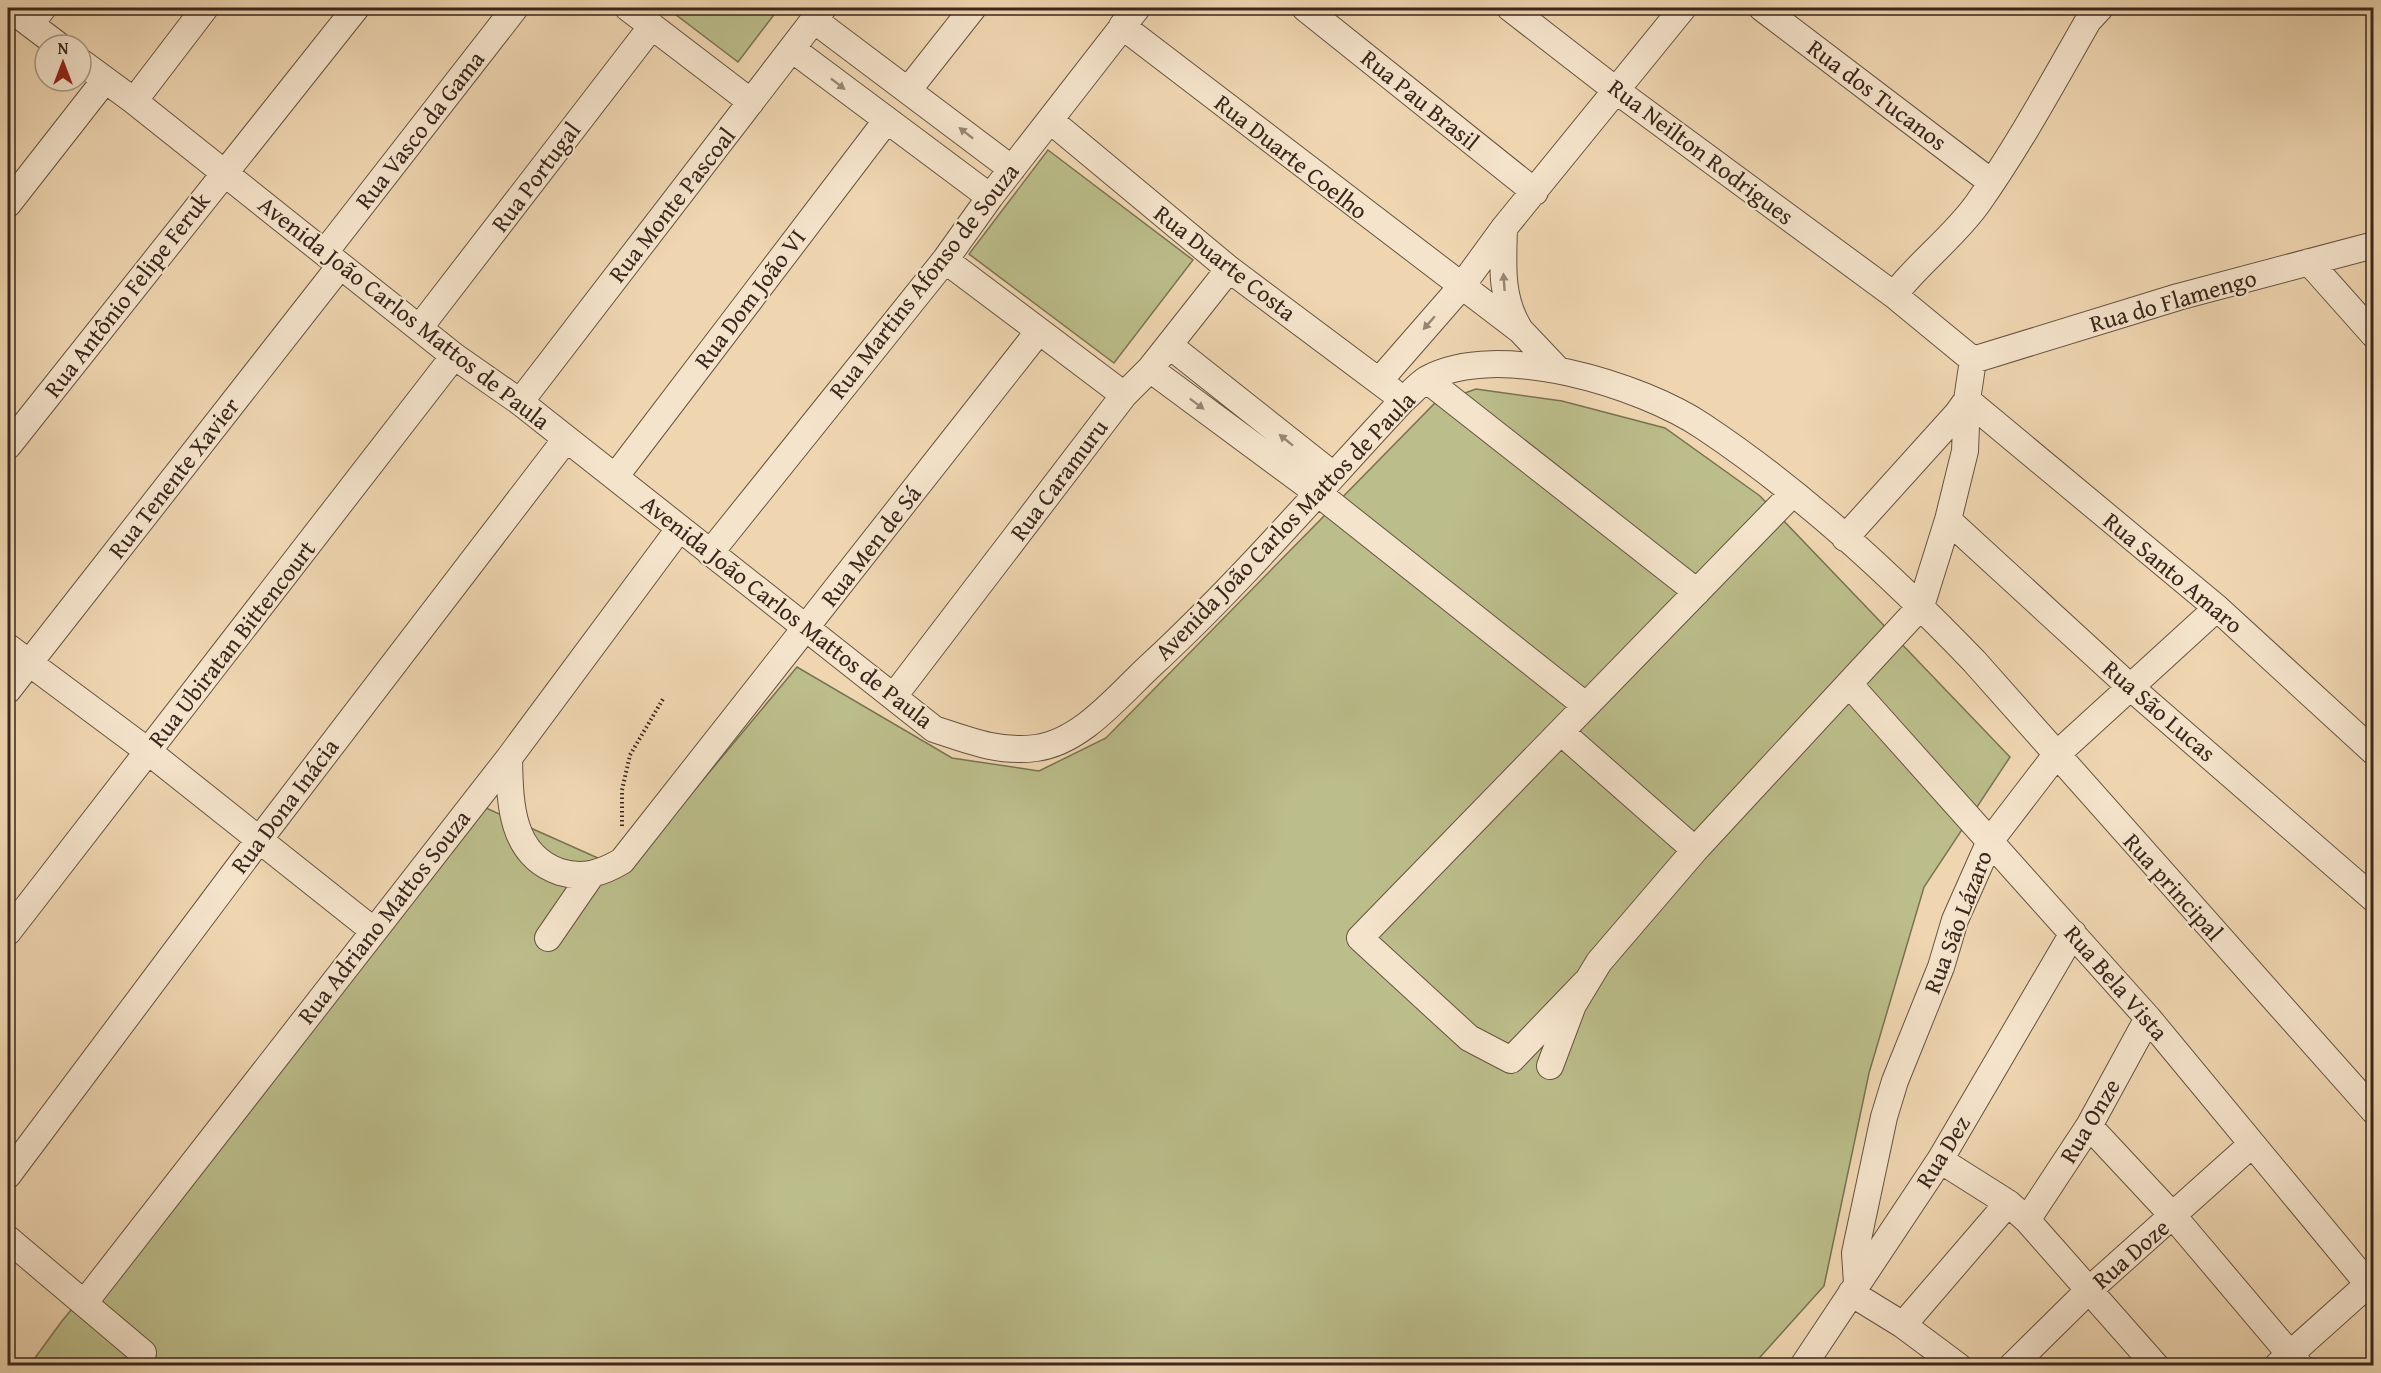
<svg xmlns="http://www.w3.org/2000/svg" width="2381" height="1373" viewBox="0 0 2381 1373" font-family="'Gentium Book Plus',serif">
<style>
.green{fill:#bbbd8a;stroke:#7a7253;stroke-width:1.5}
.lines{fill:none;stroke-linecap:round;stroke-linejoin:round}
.minor-casing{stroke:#675341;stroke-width:28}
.path{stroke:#3a271c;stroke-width:4;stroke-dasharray:1.5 3;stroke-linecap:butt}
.minor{stroke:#f5e4cc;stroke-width:26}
.oneway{fill:#988674}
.labels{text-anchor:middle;stroke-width:4.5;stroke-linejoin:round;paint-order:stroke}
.street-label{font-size:24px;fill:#3a271c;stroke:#f5e4cc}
</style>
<rect width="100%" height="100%" fill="#efd6b1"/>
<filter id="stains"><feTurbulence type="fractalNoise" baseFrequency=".00333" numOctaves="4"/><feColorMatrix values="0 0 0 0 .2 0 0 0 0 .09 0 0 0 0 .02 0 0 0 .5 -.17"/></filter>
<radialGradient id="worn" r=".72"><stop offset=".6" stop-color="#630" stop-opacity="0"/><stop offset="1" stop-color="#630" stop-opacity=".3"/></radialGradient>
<path class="green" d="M667,8H779L738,62Z
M1048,150L1193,260L1114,363L969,254Z
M1476,389L1562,401L1665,428L1760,496L2010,757L1924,887L1869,1073L1824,1286L1753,1365L29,1366L62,1321L486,808L627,871L797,667L952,758L1039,771L1106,738L1434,404Z"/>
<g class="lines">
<g class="minor-casing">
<path id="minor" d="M9,8L58,45
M628,8L751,102
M1305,8L1535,192
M1510,8L1617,91L1894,295
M1762,8L1991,182
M814,20L1012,169
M30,24L43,8
M1122,26L1521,331L1557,369
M792,49L990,197
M81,62L134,101L454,356L520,402L934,729C967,740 999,753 1036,748C1081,742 1117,697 1149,667C1240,583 1319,490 1403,400C1411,393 1419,384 1427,379C1497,340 1642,385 1704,427C1803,493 1892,576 1974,661L2374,1111
M909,89L973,8
M134,101L205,8
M1051,121L1229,269L1392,391
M8,204L105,80
M1504,228C1503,264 1500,297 1519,328
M325,252L515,8
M945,260L1124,395
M2309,262L2374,335
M420,327L652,26
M1169,345L1333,475
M1973,360L2178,297L2374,245
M1150,369L1319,494L1585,705
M1427,380L1697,592
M1379,381L1461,287L1504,228L1683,8
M1967,400L2217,608L2374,752
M520,402L823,8
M8,446L356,8
M615,477L886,121
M1948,520L2129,686L2374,899
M1845,538L1957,414L1967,400L1973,360L1894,295C1919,262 1954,237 1978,203C2019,145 2053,82 2088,21L2100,8
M710,553L945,260L990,197L1137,8
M8,647L149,752L374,931
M1849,684L2148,1018L2374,1291
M8,690L340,266
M894,696L1124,395L1150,369L1229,269
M1561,732L1695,850
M509,758C510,802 510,855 560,872C583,879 602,873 622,861L1039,331
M8,932L454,356
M548,938L592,874
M1585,983L1511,1060L1469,1038L1360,938L1793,493
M1550,1066L1573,1005L1599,962L1695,850L1921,606L1948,520L1965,451L1967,400
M2089,1126L2174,1217L2300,1366
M1940,1160L2008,1203L2027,1220L2156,1366
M8,1175L259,840L566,439
M2027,1220L2089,1126L2148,1018
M8,1239L143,1353
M1857,1283L1855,1253L1884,1117L1895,1081L1941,967L1955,920L1990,841L2056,755L2217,608
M1851,1293L1903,1325L1958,1366
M85,1302L509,758L679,529
M1903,1325L2008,1203
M2278,1365L2374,1279
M1803,1366L1940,1160L2073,933
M2012,1366L2088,1291L2251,1145"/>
</g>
<path class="path" d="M622,826V790L630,755L663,699"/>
<use href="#minor" class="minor"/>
</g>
<defs><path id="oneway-solid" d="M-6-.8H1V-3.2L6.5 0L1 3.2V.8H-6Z" transform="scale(1.5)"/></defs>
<g class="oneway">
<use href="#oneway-solid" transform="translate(838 84) rotate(38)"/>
<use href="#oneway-solid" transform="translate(966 133) rotate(-142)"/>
<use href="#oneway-solid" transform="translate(1504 282) rotate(-94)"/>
<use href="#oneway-solid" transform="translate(1429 323) rotate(131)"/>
<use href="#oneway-solid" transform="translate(1197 404) rotate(37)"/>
<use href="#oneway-solid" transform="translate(1286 440) rotate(-141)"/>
</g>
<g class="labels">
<g class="street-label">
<text transform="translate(1877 95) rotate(37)" y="8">Rua dos Tucanos</text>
<text transform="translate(1420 100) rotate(39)" y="8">Rua Pau Brasil</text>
<text transform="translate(420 130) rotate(-52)" y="8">Rua Vasco da Gama</text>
<text transform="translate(1701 152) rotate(37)" y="8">Rua Neilton Rodrigues</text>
<text transform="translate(1291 157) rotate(38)" y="8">Rua Duarte Coelho</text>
<text transform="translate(536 177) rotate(-53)" y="8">Rua Portugal</text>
<text transform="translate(672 205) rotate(-52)" y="8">Rua Monte Pascoal</text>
<text transform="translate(1225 263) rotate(38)" y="8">Rua Duarte Costa</text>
<text transform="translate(924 281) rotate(-52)" y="8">Rua Martins Afonso de Souza</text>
<text transform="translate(127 295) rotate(-52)" y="8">Rua Antônio Felipe Feruk</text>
<text transform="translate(750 299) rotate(-53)" y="8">Rua Dom João VI</text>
<text transform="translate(2173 301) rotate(-16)" y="8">Rua do Flamengo</text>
<text transform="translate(404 313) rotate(38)" y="8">Avenida João Carlos Mattos de Paula</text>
<text transform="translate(174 478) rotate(-52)" y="8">Rua Tenente Xavier</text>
<text transform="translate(1059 480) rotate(-53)" y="8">Rua Caramuru</text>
<text transform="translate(1285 526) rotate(-46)" y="8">Avenida João Carlos Mattos de Paula</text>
<text transform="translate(871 546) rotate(-52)" y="8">Rua Men de Sá</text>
<text transform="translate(2173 573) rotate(40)" y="8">Rua Santo Amaro</text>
<text transform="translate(787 612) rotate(38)" y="8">Avenida João Carlos Mattos de Paula</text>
<text transform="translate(232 644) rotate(-52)" y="8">Rua Ubiratan Bittencourt</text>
<text transform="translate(2159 711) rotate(41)" y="8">Rua São Lucas</text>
<text transform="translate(285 806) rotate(-53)" y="8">Rua Dona Inácia</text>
<text transform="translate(2173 887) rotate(48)" y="8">Rua principal</text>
<text transform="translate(384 917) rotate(-52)" y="8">Rua Adriano Mattos Souza</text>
<text transform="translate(1958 922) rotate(-69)" y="8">Rua São Lázaro</text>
<text transform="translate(2116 983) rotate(49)" y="8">Rua Bela Vista</text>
<text transform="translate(2090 1121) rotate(-59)" y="8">Rua Onze</text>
<text transform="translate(1943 1152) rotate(-58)" y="8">Rua Dez</text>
<text transform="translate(2131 1254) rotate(-41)" y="8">Rua Doze</text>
</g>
</g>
<rect width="2381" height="1373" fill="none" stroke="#efd6b1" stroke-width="30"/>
<rect x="9" y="9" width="2363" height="1355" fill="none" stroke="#3a271c" stroke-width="3"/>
<rect x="15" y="15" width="2351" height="1343" fill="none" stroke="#3a271c" stroke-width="1.5"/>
<g transform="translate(63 63)"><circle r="28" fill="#f5e4cc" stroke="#aa9886" stroke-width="1.5"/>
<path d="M0-4.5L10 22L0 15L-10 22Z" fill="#8f2418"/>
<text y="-9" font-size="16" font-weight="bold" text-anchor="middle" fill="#3a271c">N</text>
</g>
<rect width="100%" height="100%" filter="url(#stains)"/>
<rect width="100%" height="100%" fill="url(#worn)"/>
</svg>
